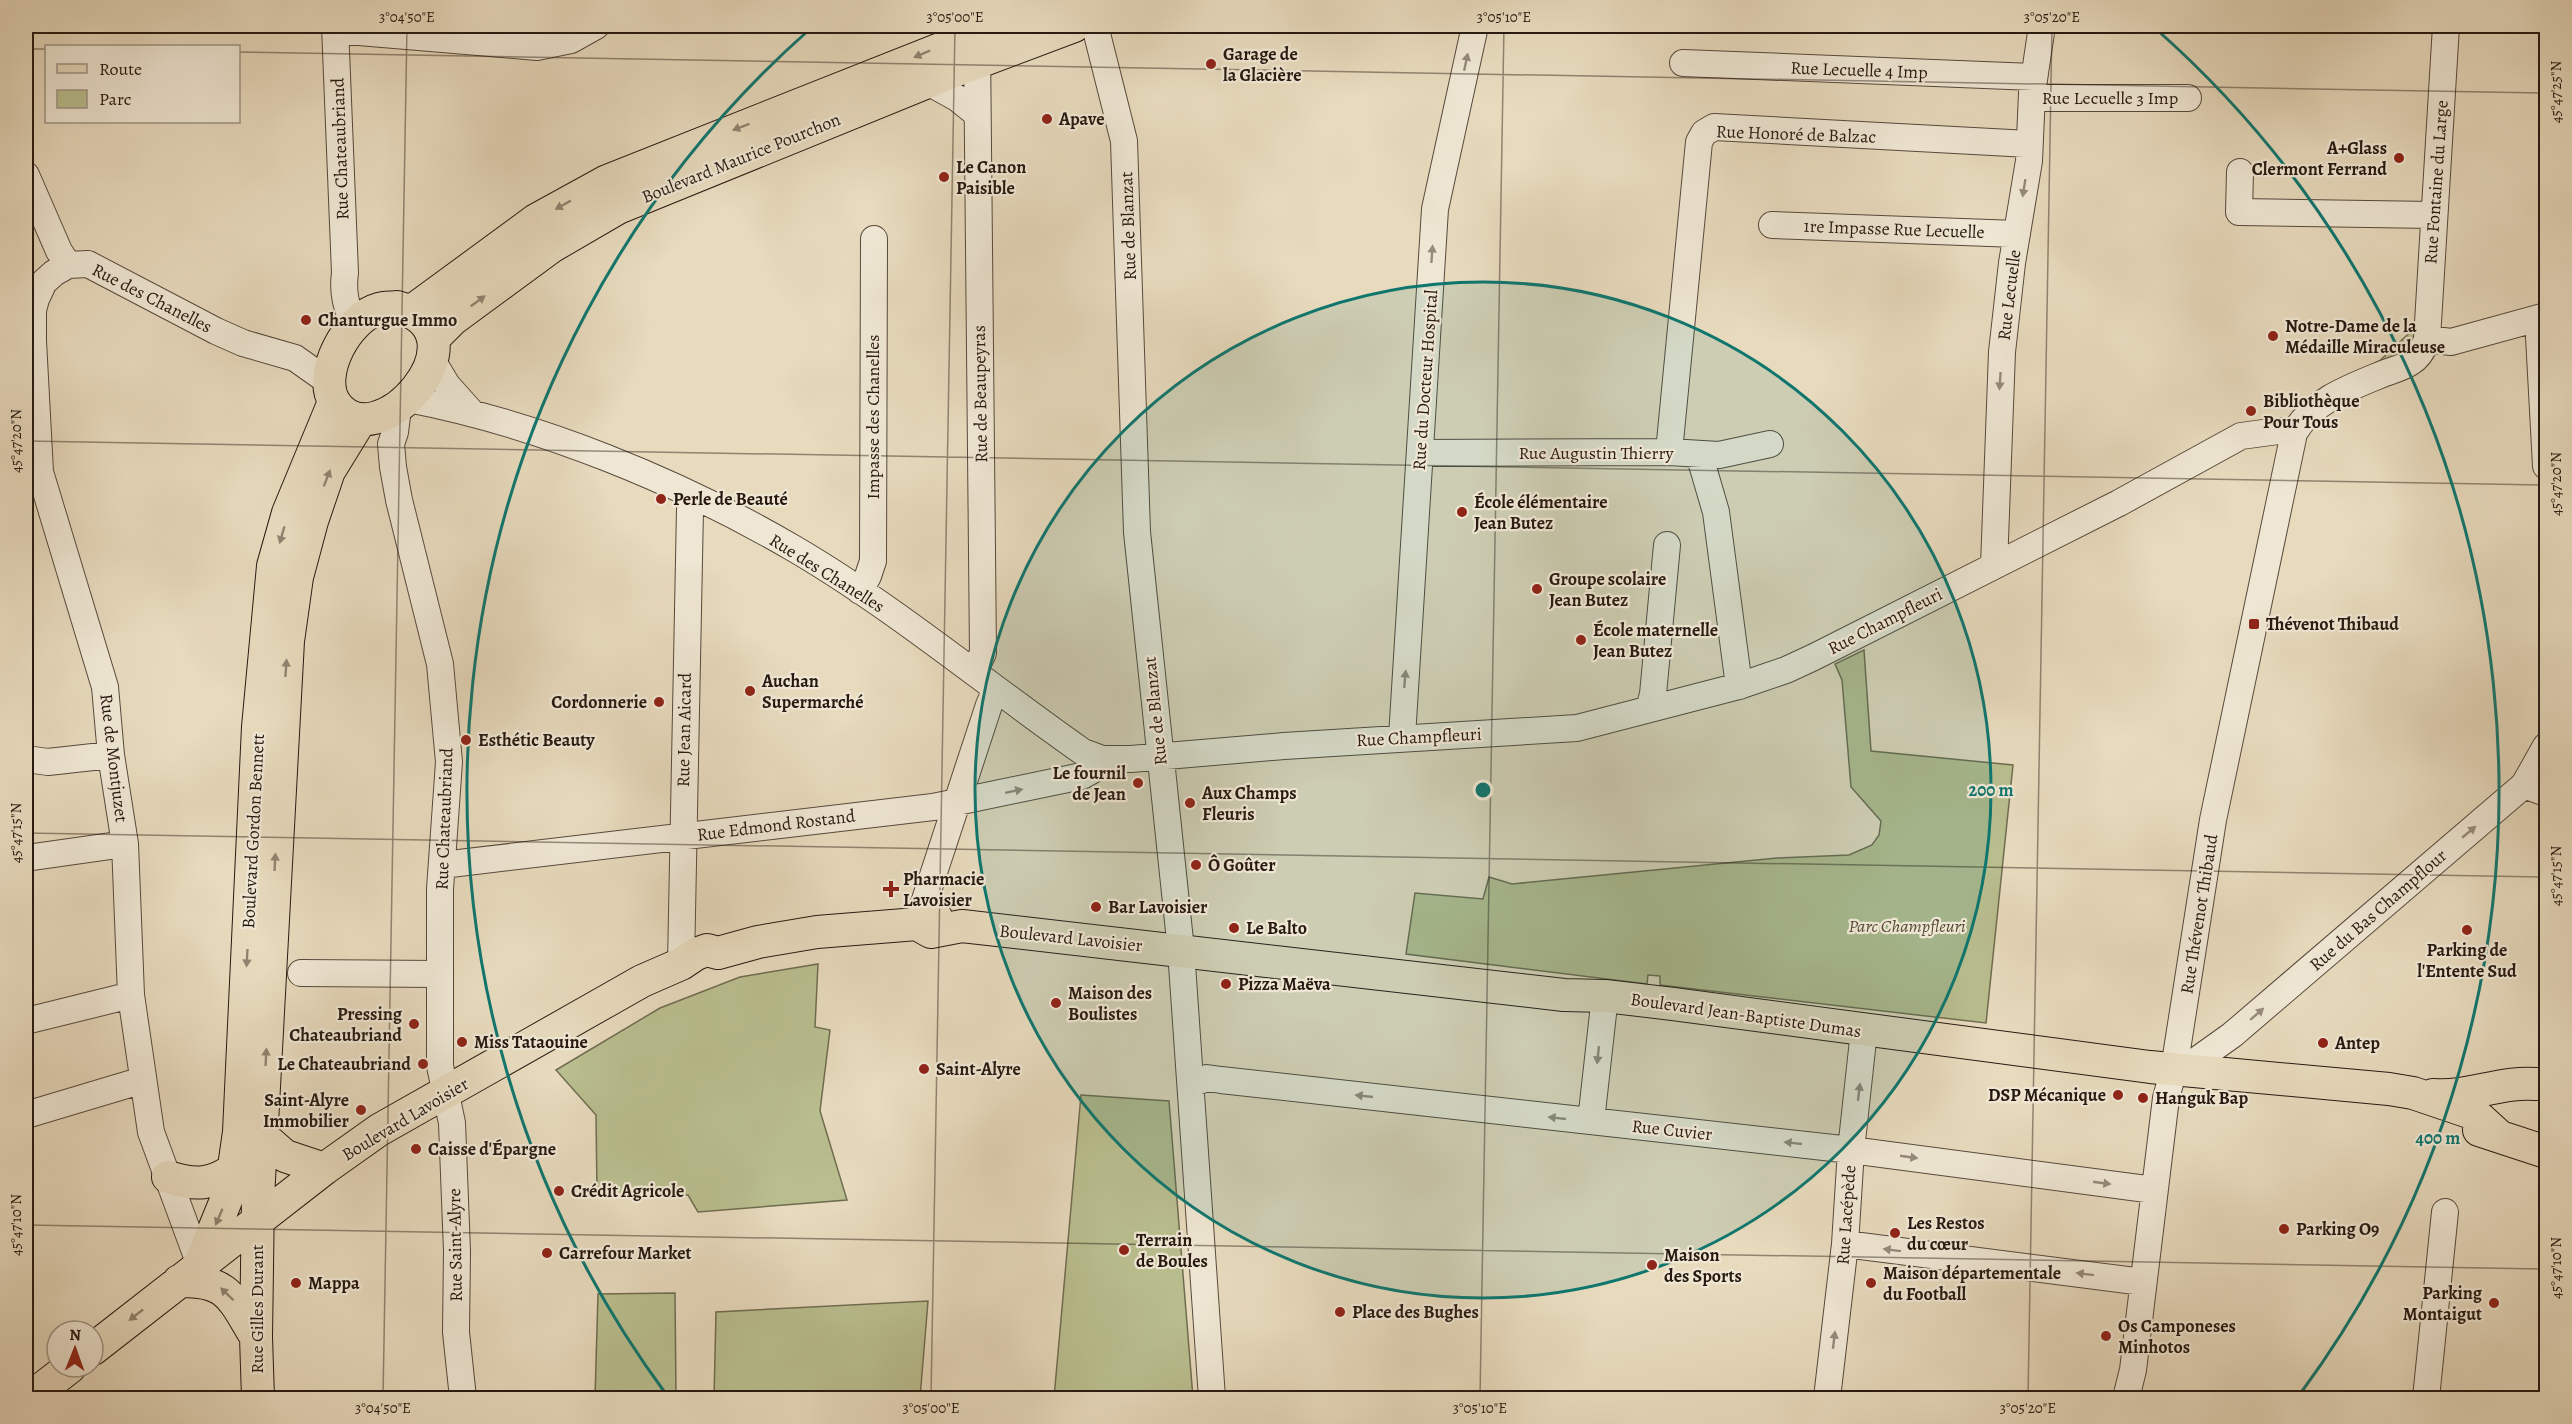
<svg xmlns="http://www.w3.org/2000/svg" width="2572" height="1424" viewBox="0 0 2572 1424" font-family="Alegreya,serif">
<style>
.green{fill:#b9be8f;stroke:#706c50;stroke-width:1.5}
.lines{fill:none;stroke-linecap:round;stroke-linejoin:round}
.minor-casing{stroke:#57493c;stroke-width:28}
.major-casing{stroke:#271911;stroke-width:34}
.minor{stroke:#efe7d4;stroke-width:26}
.major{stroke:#e7dabd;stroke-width:32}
.oneway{fill:#918370}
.oneway2{fill:#958a7c}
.ticks{fill:none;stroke:#271911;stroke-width:1.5;stroke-opacity:0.45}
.ring{fill:none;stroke:#0f766e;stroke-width:3}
.poi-dot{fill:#8f2418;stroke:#efe7d4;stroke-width:2}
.labels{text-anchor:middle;stroke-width:4.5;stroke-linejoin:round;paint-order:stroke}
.poi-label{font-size:18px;font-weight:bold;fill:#271911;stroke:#efe7d4;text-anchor:start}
.street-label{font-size:18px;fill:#271911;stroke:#efe7d4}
.park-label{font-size:18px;font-style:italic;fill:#534b37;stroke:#efe7d4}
.centre{fill:#0f766e;stroke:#efe7d4;stroke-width:3}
.ring-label{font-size:18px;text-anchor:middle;font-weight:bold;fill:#0f766e;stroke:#efe7d4;stroke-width:4.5;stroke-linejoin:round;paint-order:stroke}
.neatline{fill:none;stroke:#271911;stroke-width:2}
.ticks-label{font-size:15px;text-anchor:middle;fill:#271911}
</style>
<rect width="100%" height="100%" fill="#e7dabd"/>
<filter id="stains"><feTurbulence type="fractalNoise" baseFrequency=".00333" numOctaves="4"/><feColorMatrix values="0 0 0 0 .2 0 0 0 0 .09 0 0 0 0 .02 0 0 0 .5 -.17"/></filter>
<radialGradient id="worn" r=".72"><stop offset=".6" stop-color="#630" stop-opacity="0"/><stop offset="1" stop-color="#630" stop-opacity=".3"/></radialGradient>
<path class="green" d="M2421,322L2410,350L2372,368Z
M1864,650L1871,751L2013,765L1986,1023L1660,985V976L1648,975L1647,984L1406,954L1415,893L1483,899L1489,877L1512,884L1777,858L1849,855L1872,845L1879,835L1881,821L1851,787L1842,680L1835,664Z
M818,964L815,1027L830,1030L820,1111L847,1200L698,1212L688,1195H597L596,1115L556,1070L660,1008L740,977Z
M1081,1095L1169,1101L1193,1398H1054Z
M675,1293L676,1398H595L598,1294Z
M928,1301L920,1398H714L716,1312Z"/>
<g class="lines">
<g class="minor-casing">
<path id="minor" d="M335,26L345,273C342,294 347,307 354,327
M1095,26L1124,141L1137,532L1181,950L1212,1398
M335,30L537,47L571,40L596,26
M1683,63L2034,77
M928,82L957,98L977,114
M2032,98H2188
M2240,172L2239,212L2434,215
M26,175L59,251L68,265
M1772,225L2017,234
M2538,318L2546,466
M2427,339L2451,342L2546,316
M432,360L447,385L472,413
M408,399C539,424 678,481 793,548C894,607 987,685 1083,752L1102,759H1131L1284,746L1577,728L1739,686L1786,670L1814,657L2119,503L2241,436L2278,431L2294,433
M398,408L395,432L391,444L393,467L399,500L440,664L449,762L440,889V1066L452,1123L457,1251L456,1332L463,1398
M1669,452L1699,142L1704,133L1714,127L2029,144
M1420,453L1669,452L1719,455L1770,444
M1699,454L1716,512L1739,686
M1994,566L2002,352L2012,263L2029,161L2032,93L2042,26
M860,591L868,576L873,561L874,239
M974,672L983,653L977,45
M1649,709L1653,694L1667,545
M1402,737L1435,209L1475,26
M26,759L48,762L111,755
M2524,785L2546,793
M26,858L125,844
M442,865L933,807L1082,776L1091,771L1102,759
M917,924L989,705L996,689
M681,964L690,509L692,496
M301,973L440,974
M26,1021L131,995
M2174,1069L2197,1060L2232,1035L2524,785L2546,746
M1191,1084L1207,1078L1221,1080L1851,1150L2154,1190
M26,1115L143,1080
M1591,1121L1605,996
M1845,1244L2143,1282
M200,1265L151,1132L131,995L125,844L111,755L105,687L40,472L33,341V310L36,299L44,282L54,273L68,265L88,264L216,331L243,343L295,358L329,382
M1827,1398L1845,1244L1851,1150L1864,1031
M2126,1398L2133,1370L2166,1098L2174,1069L2213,820L2294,433C2313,400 2351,387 2385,373C2394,370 2404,367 2411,362C2419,357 2424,348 2427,339L2446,26
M2426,1398L2445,1212"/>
</g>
<g class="major-casing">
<path id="major" d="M397,307C493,333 375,465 335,403C316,374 348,317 379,309C385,307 392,308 397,307Z
M412,311L536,220L607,181L998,26
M433,339L453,319L551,247L618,208L957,70L1074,26
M917,924L931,932L962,926L1564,995L1605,996L1673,1004L2150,1067L2389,1089L2413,1093L2475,1114L2498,1135
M2433,1095C2468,1098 2501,1081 2536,1084
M2479,1130L2546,1152
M261,1135L285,1156L324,1169
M168,1177C195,1186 213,1185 235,1168
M200,1264L231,1188L239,1132L258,727L273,566L288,513L334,402
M179,1281C229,1280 232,1298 256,1337
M93,1349L324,1169L379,1130L605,1002L642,981L681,964L696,954L707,950L718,953L758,942L817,932L917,924L936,917
M30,1398L70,1367
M258,1398L256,1337L258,1198L288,641L297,577L312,521L329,471L361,419"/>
</g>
<use href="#minor" class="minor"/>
<use href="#major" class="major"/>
</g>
<defs><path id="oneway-solid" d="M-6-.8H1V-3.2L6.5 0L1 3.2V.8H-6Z" transform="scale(1.5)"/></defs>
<g class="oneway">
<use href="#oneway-solid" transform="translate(922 54) rotate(157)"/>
<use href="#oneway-solid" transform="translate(741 127) rotate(159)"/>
<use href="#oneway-solid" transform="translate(563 205) rotate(151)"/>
<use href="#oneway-solid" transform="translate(478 301) rotate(-36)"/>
<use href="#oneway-solid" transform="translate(327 478) rotate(-69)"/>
<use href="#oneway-solid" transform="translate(282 535) rotate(106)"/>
<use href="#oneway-solid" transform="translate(286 668) rotate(-86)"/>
<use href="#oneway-solid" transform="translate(275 862) rotate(-87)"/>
<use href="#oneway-solid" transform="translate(247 958) rotate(93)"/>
<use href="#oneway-solid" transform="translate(266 1057) rotate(-87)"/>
<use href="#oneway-solid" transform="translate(219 1217) rotate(113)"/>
<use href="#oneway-solid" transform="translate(227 1294) rotate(-136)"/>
<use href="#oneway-solid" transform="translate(136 1315) rotate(142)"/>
</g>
<g class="oneway2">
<use href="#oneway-solid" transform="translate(1466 62) rotate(-78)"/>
<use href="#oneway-solid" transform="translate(2024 188) rotate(99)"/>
<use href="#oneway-solid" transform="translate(1432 254) rotate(-86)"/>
<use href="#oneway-solid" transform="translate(2000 381) rotate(94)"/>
<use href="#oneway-solid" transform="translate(1405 679) rotate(-85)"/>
<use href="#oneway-solid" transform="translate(1014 791) rotate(-12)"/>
<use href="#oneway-solid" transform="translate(2469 832) rotate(-40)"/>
<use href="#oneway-solid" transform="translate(2257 1014) rotate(-41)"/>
<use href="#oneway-solid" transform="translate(1598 1055) rotate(96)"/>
<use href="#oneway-solid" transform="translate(1859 1092) rotate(-83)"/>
<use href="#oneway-solid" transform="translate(1364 1096) rotate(-174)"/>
<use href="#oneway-solid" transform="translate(1557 1118) rotate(-174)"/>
<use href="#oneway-solid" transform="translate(1793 1143) rotate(-174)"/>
<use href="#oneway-solid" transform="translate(1909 1157) rotate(8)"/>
<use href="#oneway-solid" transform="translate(2102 1183) rotate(8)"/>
<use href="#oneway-solid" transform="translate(1892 1250) rotate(-173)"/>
<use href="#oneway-solid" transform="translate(2085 1274) rotate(-173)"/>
<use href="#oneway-solid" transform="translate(1834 1340) rotate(-83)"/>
</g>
<path class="ticks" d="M26,49H46M238,52L2546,93M26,441L2546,485M26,833L2546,877M26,1225L2546,1269M383,1398L407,26M931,1398L955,26M1480,1398L1504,26M2028,1398L2052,26"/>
<circle cx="1483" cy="790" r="508" fill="#0f766e" fill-opacity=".12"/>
<g class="ring">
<circle cx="1483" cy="790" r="508"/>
<path d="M666 1394A1016 1016 0 0 1 810 29M2156 29A1016 1016 0 0 1 2300 1394"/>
</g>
<g class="poi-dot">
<circle cx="1211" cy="64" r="6"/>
<circle cx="1047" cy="119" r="6"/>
<circle cx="2399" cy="158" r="6"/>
<circle cx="944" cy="177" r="6"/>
<circle cx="306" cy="320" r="6"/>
<circle cx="2273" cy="336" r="6"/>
<circle cx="2251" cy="411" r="6"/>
<circle cx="661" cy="499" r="6"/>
<circle cx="1462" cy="512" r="6"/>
<circle cx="1537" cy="589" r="6"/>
<rect x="2248" y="618" width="12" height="12" rx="3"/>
<circle cx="1581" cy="640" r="6"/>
<circle cx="750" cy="691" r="6"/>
<circle cx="659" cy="702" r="6"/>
<circle cx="466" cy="740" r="6"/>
<circle cx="1138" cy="783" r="6"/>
<circle cx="1190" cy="803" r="6"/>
<circle cx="1196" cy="865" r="6"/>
<path d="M888 880h6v6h6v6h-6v6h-6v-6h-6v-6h6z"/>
<circle cx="1096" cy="907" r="6"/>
<circle cx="1234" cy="928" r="6"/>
<circle cx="2467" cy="930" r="6"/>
<circle cx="1226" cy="984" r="6"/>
<circle cx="1056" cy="1003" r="6"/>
<circle cx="414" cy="1024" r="6"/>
<circle cx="462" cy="1042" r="6"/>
<circle cx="2323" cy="1043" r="6"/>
<circle cx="423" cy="1064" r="6"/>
<circle cx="924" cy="1069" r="6"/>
<circle cx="2118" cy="1095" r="6"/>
<circle cx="2143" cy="1098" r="6"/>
<circle cx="361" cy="1110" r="6"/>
<circle cx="416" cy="1149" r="6"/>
<circle cx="559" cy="1191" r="6"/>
<circle cx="2284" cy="1229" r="6"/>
<circle cx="1895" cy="1233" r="6"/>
<circle cx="1124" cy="1250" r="6"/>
<circle cx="547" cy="1253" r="6"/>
<circle cx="1652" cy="1265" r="6"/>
<circle cx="296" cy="1283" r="6"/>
<circle cx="1871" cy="1283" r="6"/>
<circle cx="2494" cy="1303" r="6"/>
<circle cx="1340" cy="1312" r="6"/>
<circle cx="2106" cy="1336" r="6"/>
</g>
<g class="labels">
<g class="poi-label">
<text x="1223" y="60">Garage de<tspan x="1223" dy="21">la Glacière</tspan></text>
<text x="1059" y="125">Apave</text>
<text x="2387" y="154" text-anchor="end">A+Glass<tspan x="2387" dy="21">Clermont Ferrand</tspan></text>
<text x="956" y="173">Le Canon<tspan x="956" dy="21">Paisible</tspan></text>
<text x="318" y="326">Chanturgue Immo</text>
<text x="2285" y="332">Notre-Dame de la<tspan x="2285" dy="21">Médaille Miraculeuse</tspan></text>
<text x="2263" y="407">Bibliothèque<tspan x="2263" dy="21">Pour Tous</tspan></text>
<text x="673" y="505">Perle de Beauté</text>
<text x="1474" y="508">École élémentaire<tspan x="1474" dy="21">Jean Butez</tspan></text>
<text x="1549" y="585">Groupe scolaire<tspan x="1549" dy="21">Jean Butez</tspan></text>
<text x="2266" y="630">Thévenot Thibaud</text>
<text x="1593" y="636">École maternelle<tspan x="1593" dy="21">Jean Butez</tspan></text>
<text x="762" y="687">Auchan<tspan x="762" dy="21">Supermarché</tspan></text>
<text x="647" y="708" text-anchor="end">Cordonnerie</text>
<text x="478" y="746">Esthétic Beauty</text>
<text x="1126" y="779" text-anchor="end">Le fournil<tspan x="1126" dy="21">de Jean</tspan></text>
<text x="1202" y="799">Aux Champs<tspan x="1202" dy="21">Fleuris</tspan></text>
<text x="1208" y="871">Ô Goûter</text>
<text x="903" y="885">Pharmacie<tspan x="903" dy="21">Lavoisier</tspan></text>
<text x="1108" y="913">Bar Lavoisier</text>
<text x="1246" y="934">Le Balto</text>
<text x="2467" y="956" text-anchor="middle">Parking de<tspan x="2467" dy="21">l'Entente Sud</tspan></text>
<text x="1238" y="990">Pizza Maëva</text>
<text x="1068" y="999">Maison des<tspan x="1068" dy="21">Boulistes</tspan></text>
<text x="402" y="1020" text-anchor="end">Pressing<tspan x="402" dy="21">Chateaubriand</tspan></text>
<text x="474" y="1048">Miss Tataouine</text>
<text x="2335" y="1049">Antep</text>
<text x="411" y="1070" text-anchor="end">Le Chateaubriand</text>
<text x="936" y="1075">Saint-Alyre</text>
<text x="2106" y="1101" text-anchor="end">DSP Mécanique</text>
<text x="2155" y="1104">Hanguk Bap</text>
<text x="349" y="1106" text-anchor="end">Saint-Alyre<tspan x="349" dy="21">Immobilier</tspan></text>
<text x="428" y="1155">Caisse d'Épargne</text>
<text x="571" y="1197">Crédit Agricole</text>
<text x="1907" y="1229">Les Restos<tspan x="1907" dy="21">du cœur</tspan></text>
<text x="2296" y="1235">Parking O9</text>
<text x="1136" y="1246">Terrain<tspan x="1136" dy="21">de Boules</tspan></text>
<text x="559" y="1259">Carrefour Market</text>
<text x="1664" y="1261">Maison<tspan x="1664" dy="21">des Sports</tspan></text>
<text x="1883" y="1279">Maison départementale<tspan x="1883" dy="21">du Football</tspan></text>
<text x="308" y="1289">Mappa</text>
<text x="2482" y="1299" text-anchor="end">Parking<tspan x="2482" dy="21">Montaigut</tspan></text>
<text x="1352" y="1318">Place des Bughes</text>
<text x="2118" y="1332">Os Camponeses<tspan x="2118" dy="21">Minhotos</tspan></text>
</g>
<g class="street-label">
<text transform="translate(1859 70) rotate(2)" y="6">Rue Lecuelle 4 Imp</text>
<text x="2110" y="104">Rue Lecuelle 3 Imp</text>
<text transform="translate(1796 134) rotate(2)" y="6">Rue Honoré de Balzac</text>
<text transform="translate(340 149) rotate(-92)" y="6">Rue Chateaubriand</text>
<text transform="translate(741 158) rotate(-22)" y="6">Boulevard Maurice Pourchon</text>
<text transform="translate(2436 182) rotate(-86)" y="6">Rue Fontaine du Large</text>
<text transform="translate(1128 226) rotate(-92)" y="6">Rue de Blanzat</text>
<text transform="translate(1894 229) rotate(2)" y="6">1re Impasse Rue Lecuelle</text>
<text transform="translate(2009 295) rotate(-83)" y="6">Rue Lecuelle</text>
<text transform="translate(152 298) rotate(27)" y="6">Rue des Chanelles</text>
<text transform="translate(1425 380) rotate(-86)" y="6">Rue du Docteur Hospital</text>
<text transform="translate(980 394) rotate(-91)" y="6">Rue de Beaupeyras</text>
<text transform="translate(873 417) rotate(-90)" y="6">Impasse des Chanelles</text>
<text x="1596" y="459">Rue Augustin Thierry</text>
<text transform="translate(827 573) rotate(32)" y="6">Rue des Chanelles</text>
<text transform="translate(1885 621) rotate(-27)" y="6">Rue Champfleuri</text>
<text transform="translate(1155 711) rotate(-96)" y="6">Rue de Blanzat</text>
<text transform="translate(684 730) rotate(-89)" y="6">Rue Jean Aicard</text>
<text transform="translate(1419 737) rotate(-3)" y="6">Rue Champfleuri</text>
<text transform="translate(114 758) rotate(83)" y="6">Rue de Montjuzet</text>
<text transform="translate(444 819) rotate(-88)" y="6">Rue Chateaubriand</text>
<text transform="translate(776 825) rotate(-7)" y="6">Rue Edmond Rostand</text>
<text transform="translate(253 831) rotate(-87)" y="6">Boulevard Gordon Bennett</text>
<text transform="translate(2378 910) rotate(-41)" y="6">Rue du Bas Champflour</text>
<text transform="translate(2199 914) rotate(-81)" y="6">Rue Thévenot Thibaud</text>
<text transform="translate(1071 938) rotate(6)" y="6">Boulevard Lavoisier</text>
<text transform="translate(1746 1015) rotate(8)" y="6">Boulevard Jean-Baptiste Dumas</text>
<text transform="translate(405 1119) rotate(-31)" y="6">Boulevard Lavoisier</text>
<text transform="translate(1672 1130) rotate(6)" y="6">Rue Cuvier</text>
<text transform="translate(1846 1215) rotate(-86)" y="6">Rue Lacépède</text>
<text transform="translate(455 1245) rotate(-91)" y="6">Rue Saint-Alyre</text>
<text transform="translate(257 1309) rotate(-90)" y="6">Rue Gilles Durant</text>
</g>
<g class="park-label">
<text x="1907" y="932">Parc Champfleuri</text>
</g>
</g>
<circle cx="1483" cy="790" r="9" class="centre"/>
<g class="ring-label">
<text x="1991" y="796">200 m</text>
<text x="2438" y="1144">400 m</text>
</g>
<rect width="2572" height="1424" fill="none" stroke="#e7dabd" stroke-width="66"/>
<rect x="45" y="45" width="195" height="78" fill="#efe7d4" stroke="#9f9586" stroke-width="1.5"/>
<rect x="57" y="64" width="30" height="9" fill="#e7dabd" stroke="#9f9586" stroke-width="1.5"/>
<text x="99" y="75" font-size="18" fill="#271911">Route</text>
<rect x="57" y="90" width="30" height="18" fill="#b9be8f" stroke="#9f9586" stroke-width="1.5"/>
<text x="99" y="105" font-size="18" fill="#271911">Parc</text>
<g transform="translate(75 1349) rotate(1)"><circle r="28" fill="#efe7d4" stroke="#9f9586" stroke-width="1.5"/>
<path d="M0-4.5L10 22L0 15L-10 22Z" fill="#8f2418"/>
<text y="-9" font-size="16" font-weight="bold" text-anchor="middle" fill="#271911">N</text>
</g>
<rect x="33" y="33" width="2506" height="1358" class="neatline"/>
<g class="ticks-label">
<text x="407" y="22">3°04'50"E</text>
<text x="955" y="22">3°05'00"E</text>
<text x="1504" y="22">3°05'10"E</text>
<text x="2052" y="22">3°05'20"E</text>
<text transform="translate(2556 92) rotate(-90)" y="5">45°47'25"N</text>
<text transform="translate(16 441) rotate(-90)" y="5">45°47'20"N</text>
<text transform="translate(2556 484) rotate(-90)" y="5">45°47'20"N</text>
<text transform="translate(16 833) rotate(-90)" y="5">45°47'15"N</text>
<text transform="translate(2556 876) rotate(-90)" y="5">45°47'15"N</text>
<text transform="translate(16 1225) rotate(-90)" y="5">45°47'10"N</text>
<text transform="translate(2556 1268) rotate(-90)" y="5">45°47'10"N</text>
<text x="383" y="1413">3°04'50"E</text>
<text x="931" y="1413">3°05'00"E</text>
<text x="1480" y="1413">3°05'10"E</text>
<text x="2028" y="1413">3°05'20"E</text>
</g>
<rect width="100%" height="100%" filter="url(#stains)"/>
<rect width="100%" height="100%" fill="url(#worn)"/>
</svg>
